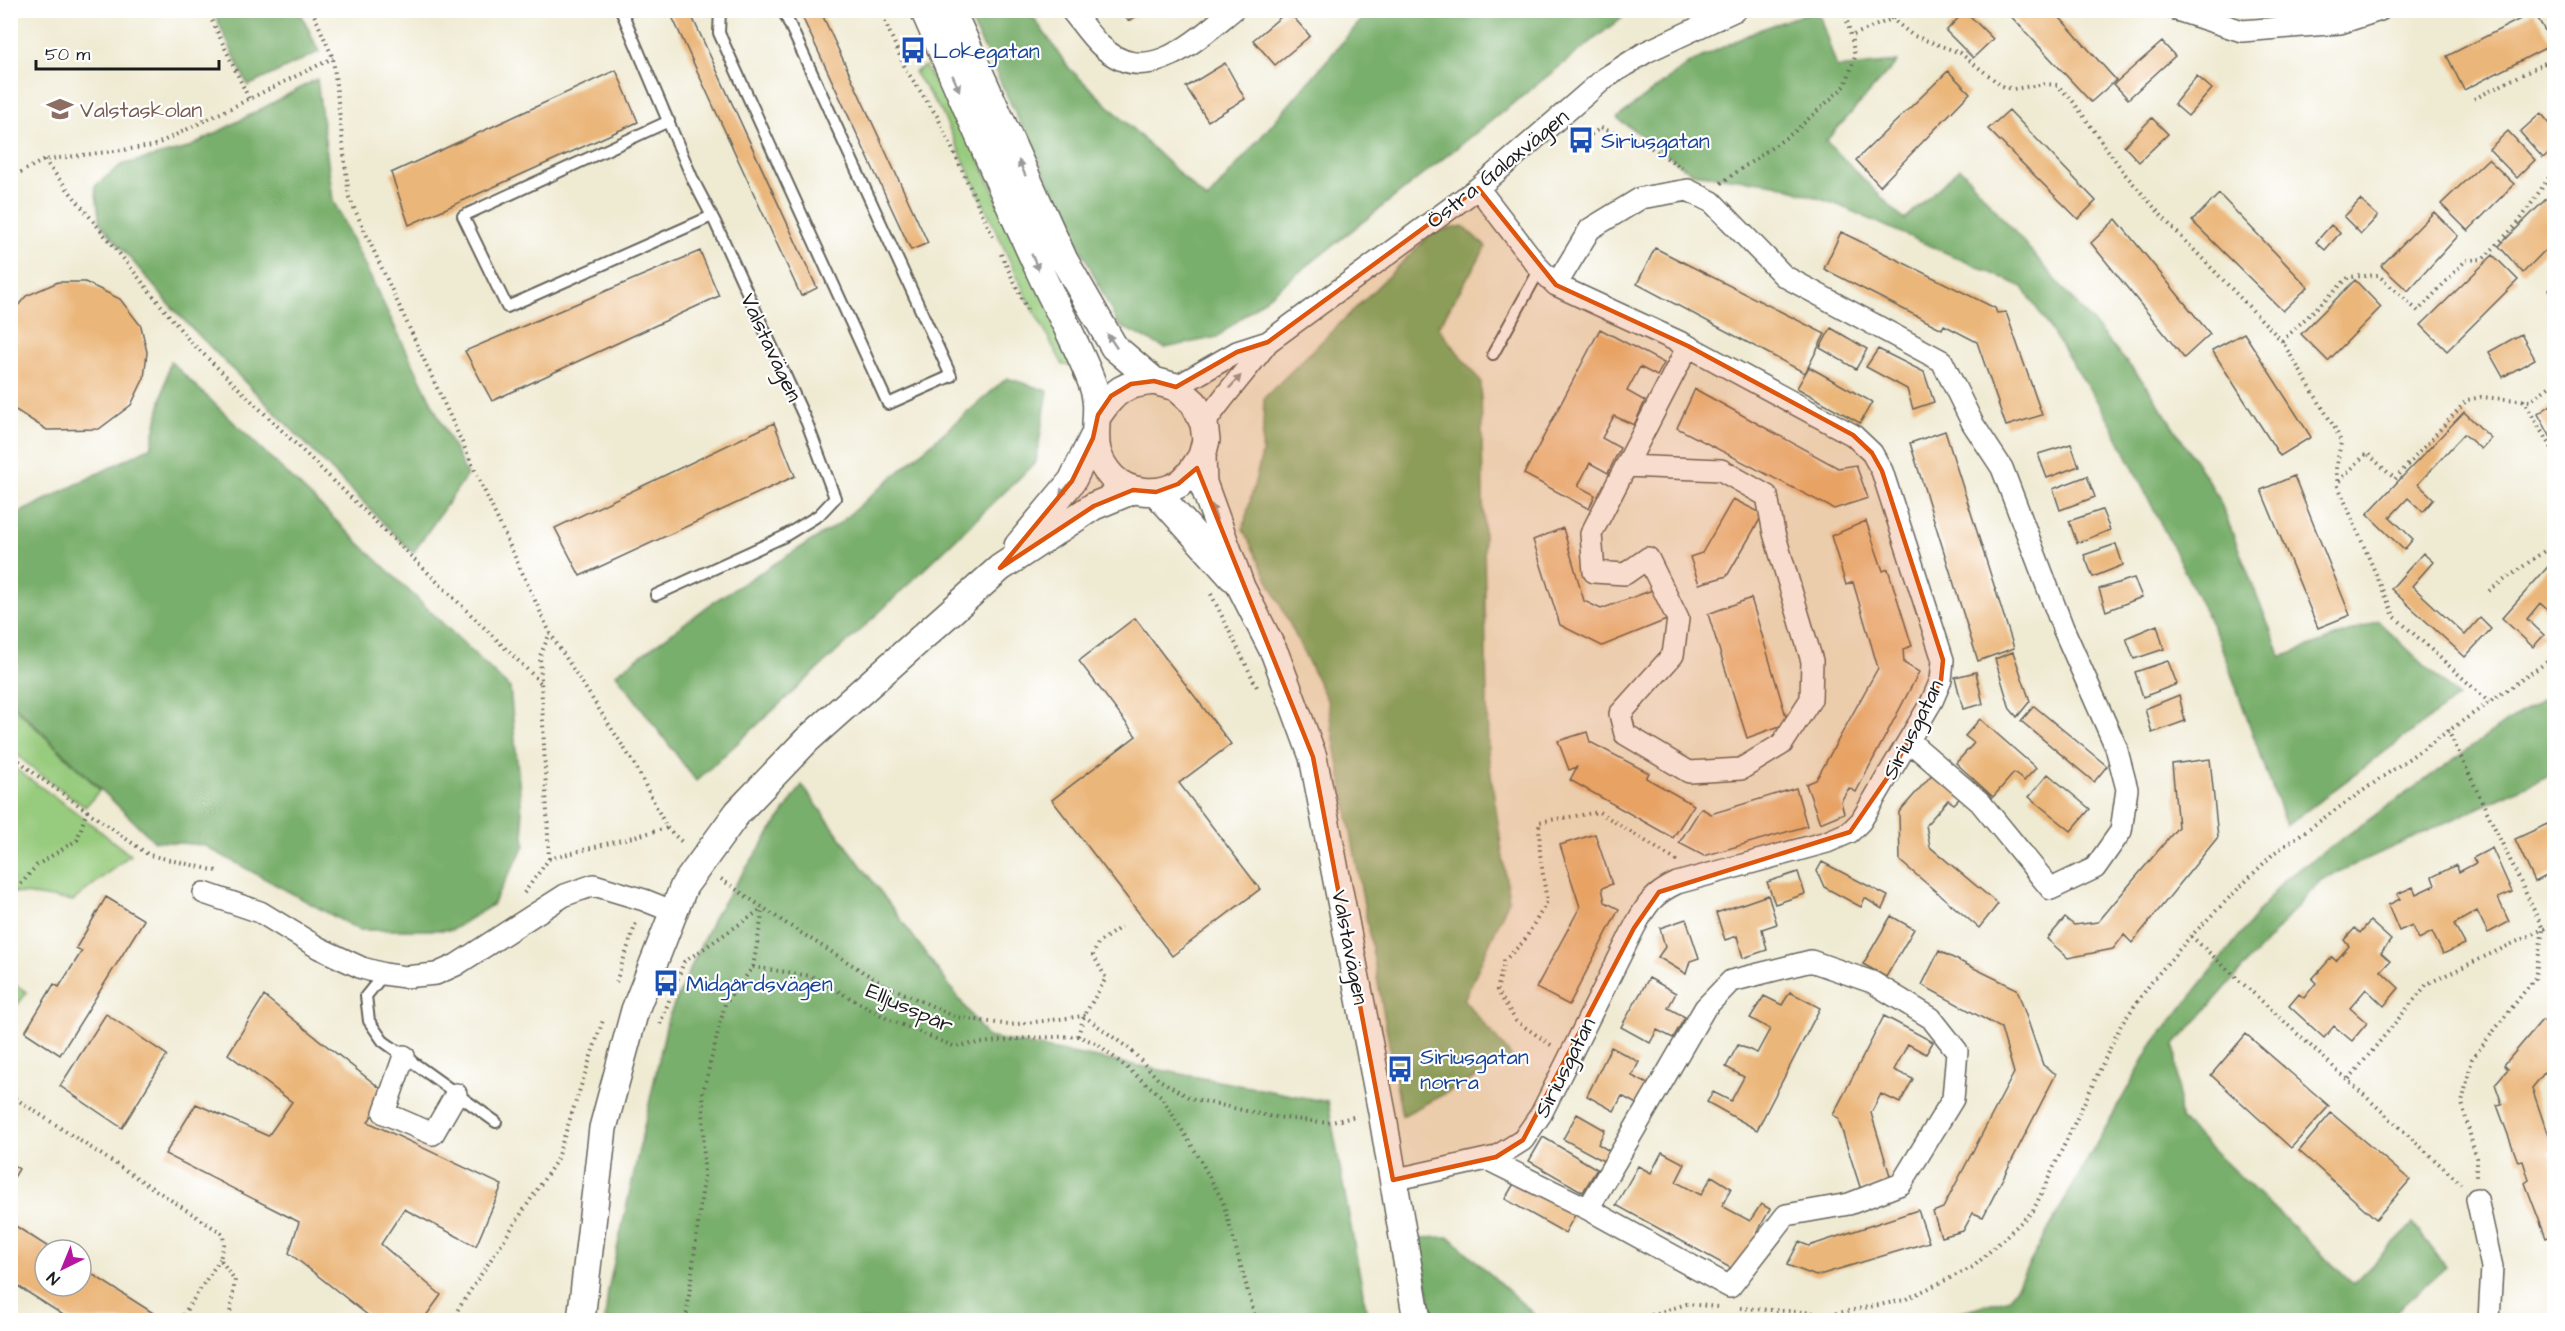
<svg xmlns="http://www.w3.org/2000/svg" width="2565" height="1331" viewBox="0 0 2565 1331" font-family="'Architects Daughter',sans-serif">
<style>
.green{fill:#97cb7d;stroke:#5a744c;stroke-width:1.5}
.forest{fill:#79af6c;stroke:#4a6644;stroke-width:1.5}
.building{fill:#ebb679}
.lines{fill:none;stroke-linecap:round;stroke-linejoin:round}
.service-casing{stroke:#66645c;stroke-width:14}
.minor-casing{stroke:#66645c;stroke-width:24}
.tertiary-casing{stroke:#66645c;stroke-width:30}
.path{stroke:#66645c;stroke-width:4;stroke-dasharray:1.5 4.5;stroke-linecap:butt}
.service{stroke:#fff;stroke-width:10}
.minor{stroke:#fff;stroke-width:21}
.tertiary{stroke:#fff;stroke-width:27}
.oneway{fill:#999}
.marked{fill:#de560d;fill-opacity:0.2;stroke:#de560d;stroke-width:4.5;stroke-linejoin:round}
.labels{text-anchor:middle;stroke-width:4.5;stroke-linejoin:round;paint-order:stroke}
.transit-label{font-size:22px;fill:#164399;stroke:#fff;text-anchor:start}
.education-label{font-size:22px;fill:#785e54;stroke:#fff;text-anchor:start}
.street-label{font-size:22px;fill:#1c1c1c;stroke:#fff}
</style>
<rect width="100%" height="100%" fill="#fff"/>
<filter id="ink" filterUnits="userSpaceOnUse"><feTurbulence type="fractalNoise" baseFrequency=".0167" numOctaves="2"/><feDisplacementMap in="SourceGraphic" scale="12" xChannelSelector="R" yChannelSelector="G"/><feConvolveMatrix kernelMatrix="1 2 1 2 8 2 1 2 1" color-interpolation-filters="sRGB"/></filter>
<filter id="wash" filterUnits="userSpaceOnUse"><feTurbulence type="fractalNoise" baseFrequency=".008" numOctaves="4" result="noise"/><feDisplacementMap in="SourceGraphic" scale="24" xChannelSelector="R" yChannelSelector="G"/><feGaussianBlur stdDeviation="1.35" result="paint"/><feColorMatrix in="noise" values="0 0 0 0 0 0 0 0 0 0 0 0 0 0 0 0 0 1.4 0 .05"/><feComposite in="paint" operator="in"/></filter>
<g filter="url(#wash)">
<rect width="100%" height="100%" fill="#efead2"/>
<path class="green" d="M925,66L930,76L950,97L1076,366L1063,365L1027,298L941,111L914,72Z
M11,704L100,790L85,807L37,772L11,750Z
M10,765L80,815L130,855L73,901L11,892Z
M10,982L27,992L11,1014H10Z"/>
<path class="forest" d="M1816,10L1818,11L1837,68L1897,62L1826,141L1904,220L1960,168L2147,386L2218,496L2281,657L2378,621L2458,697L2286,826L2219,640L2108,418L2023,287L1838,205L1776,184L1692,173L1617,118L1688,64L1756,31Z
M213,11H300L319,52L248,86Z
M966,11H1029L1069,68L1207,200L1369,11H1630L1217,337L1165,348L1118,325Z
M317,79L333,200L467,475L413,553L175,311L100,223L95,186L121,165L188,148Z
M1463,226L1486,247L1438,327L1481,382L1488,753L1509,900L1464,1000L1513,1058L1402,1116L1327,700L1243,529L1262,454L1264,398L1433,232Z
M170,361L510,688L525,845L492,905L452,930H359L203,845L154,841L11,702V517L151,447Z
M1007,378L1048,391L1036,462L866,625L696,781L616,674L716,600L837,525Z
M2554,692V773L2321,880L2175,1045L2180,1119L2353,1284L2413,1224L2446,1267L2394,1313L2392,1320H1930L2010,1298L2152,1045L2284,880L2502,725Z
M802,785L987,1037L1328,1102L1368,1320H605L608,1290L668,1018L714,916Z
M1450,1237L1540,1320H1433L1419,1238Z"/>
<g id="blocks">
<path class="building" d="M669,10H689L817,288L801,296Z
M799,10H820L928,243L911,250Z
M1121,10H1147L1128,21Z
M2005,10H2053L2116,80L2091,102Z
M1288,11L1310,36L1275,65L1253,40Z
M1965,11L1993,39L1973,58L1946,31Z
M2534,12L2553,44L2464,90L2447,56Z
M2162,42L2175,56L2128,99L2114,84Z
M1225,63L1245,99L1208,121L1186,87Z
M616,70L638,122L409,225L391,173Z
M1948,71L1970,93L1880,186L1856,160Z
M2197,76L2212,89L2188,116L2174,104Z
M2009,110L2096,201L2078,219L1988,129Z
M2541,113L2554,129V148L2543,158L2520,132Z
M2152,118L2168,134L2139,162L2124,146Z
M2508,131L2535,160L2517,178L2489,149Z
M2488,159L2514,184L2468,231L2441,204Z
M2554,191V241L2523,273L2499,246Z
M2219,194L2308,287L2283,311L2192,221Z
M2360,200L2378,216L2361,234L2344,217Z
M2434,212L2458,236L2408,291L2381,266Z
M2116,219L2210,334L2184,358L2091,243Z
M2331,225L2340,233L2325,250L2316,242Z
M1841,232L1995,308L1997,313L2006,312L2042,415L2006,426L1977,342L1944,325L1942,329L1824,269Z
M1655,248L1825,334L1805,373L1637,284Z
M700,251L719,296L492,401L465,351Z
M2493,255L2518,280L2447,351L2421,325Z
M2355,280L2381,307L2328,361L2301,334Z
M58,282H85L120,299L141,326L147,352L144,378L131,405L99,429L47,430L14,409L10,401V315L26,296Z
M2554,286V303L2548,290Z
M1831,328L1867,349L1856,369L1820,348Z
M1600,329L1664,363L1657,376L1640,367L1627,391L1645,401L1634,425L1614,416L1602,438L1620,448L1608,473L1590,463L1578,486L1595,495L1589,509L1524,474Z
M2244,333L2311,437L2280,456L2212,350Z
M2521,334L2535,359L2503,377L2489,352Z
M1878,349L1924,372L1934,402L1913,409L1907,389L1866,367Z
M1809,367L1872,402L1860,423L1797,388Z
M1695,389L1838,468L1856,465L1868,498L1834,509L1677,428Z
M2554,403V443L2538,414Z
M2464,412L2491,438L2481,449L2464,434L2418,484L2434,499L2423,512L2408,498L2390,517L2413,539L2404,550L2367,514Z
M774,423L795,476L580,576L555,528Z
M1945,431L2014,648L1978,661L1910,443Z
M2071,444L2079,466L2047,478L2038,454Z
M2087,476L2095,497L2060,510L2053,489Z
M2294,476L2350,615L2318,628L2261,490Z
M1733,499L1763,514L1727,576L1699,584L1690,557L1702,553Z
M2102,510L2110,530L2077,543L2069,521Z
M1866,521L1883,571L1888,569L1912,646L1903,649L1904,663L1919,672L1856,792L1849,788L1841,801L1844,813L1820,823L1806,784L1816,780L1878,668L1853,582L1846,585L1831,536Z
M1563,528L1584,601L1601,609L1658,588L1669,619L1602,646L1560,625L1533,540Z
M2116,544L2123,565L2093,577L2084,555Z
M2423,553L2433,562L2412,586L2465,635L2480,618L2491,629L2465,657L2391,589Z
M2554,560V616L2540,603L2527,619L2544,635L2533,647L2502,618Z
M2134,578L2142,597L2106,611L2099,589Z
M1751,598L1788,723L1747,738L1708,614Z
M1135,618L1231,744L1179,783L1260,889L1172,956L1052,800L1136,736L1079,661Z
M2157,625L2164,649L2134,659L2126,638Z
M2013,652L2030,701L2017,717L2010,709L1995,659Z
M2168,661L2177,684L2143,697L2135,672Z
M1976,672L1983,704L1963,709L1955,677Z
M2179,695L2185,721L2152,733L2145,709Z
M2034,706L2107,766L2094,782L2021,721Z
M1980,719L2036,768L2024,781L2014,773L1993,797L1956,763L1974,743L1965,736Z
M1587,732L1590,742L1649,773L1646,778L1694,805L1673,838L1570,780L1577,767L1569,770L1558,741Z
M2210,759L2218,837L2132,943L2124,935L2113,949L2068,958L2047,939L2065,918L2074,925L2098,922L2178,827L2172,764Z
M1935,771L1963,795L1954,804L1948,800L1926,825L1930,847L1998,904L1979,928L1900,861L1899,812Z
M2048,774L2090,809L2071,831L2029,797Z
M1796,788L1807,826L1704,856L1679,843L1701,808L1711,814Z
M2554,821V872L2535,882L2515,839Z
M1595,834L1612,884L1602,888L1605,902L1619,909L1569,1005L1536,988L1580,907L1560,845Z
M2492,848L2512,892L2498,898L2509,922L2488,933L2477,911L2454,924L2465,944L2443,954L2432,932L2419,939L2412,925L2399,931L2388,905L2400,899L2397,894L2413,887L2416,894L2435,885L2432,877L2456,865L2459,872L2476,863L2473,858Z
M1822,862L1888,896L1882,909L1865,898L1861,907L1824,887L1817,871Z
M1798,872L1805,894L1775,904L1767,882Z
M1768,895L1777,924L1762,929L1767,950L1743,958L1737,936L1725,940L1716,913Z
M106,897L144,920L60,1055L25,1032L54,984L59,987L82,951L76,948Z
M1891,916L1914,929L1886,977L1863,964Z
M1686,919L1699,958L1690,961L1686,974L1658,957L1665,947L1660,928Z
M2370,921L2391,940L2381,953L2390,961L2381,971L2399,988L2384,1006L2366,989L2350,1008L2367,1023L2352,1041L2334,1026L2324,1038L2289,1006L2299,994L2304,998L2316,983L2312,979L2332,957L2336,961L2349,946L2344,940L2355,928L2360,933Z
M1939,951L2017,989L2043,1065L2056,1074L1983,1217L1973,1213L1963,1231L1941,1237L1933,1212L1943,1208L2014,1073L2001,1028L1922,985Z
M1649,978L1676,993L1668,1008L1685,1017L1673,1038L1657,1030L1650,1043L1621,1027Z
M1790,992L1820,1008L1757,1130L1707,1102L1713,1092L1731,1101L1744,1077L1726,1067L1738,1045L1757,1053L1770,1029L1750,1018L1764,996L1782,1005Z
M264,996L386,1093L368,1122L502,1185L476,1246L404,1209L381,1244L441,1295L423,1320H374L289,1253L299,1222L165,1154L196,1104L268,1136L292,1102L228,1054Z
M106,1014L167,1055L122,1128L60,1086Z
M2554,1014V1061L2532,1088L2553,1150L2549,1152L2554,1169V1235L2546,1238L2525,1183L2529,1180L2523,1161L2518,1162L2497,1105L2502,1104L2495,1084L2508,1069L2504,1065L2542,1020L2547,1022Z
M1884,1016L1933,1042L1926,1054L1908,1044L1894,1070L1913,1079L1900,1103L1881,1094L1871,1113L1892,1182L1861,1190L1838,1118L1833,1115Z
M2246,1034L2329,1106L2291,1148L2211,1075Z
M1611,1047L1639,1062L1632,1076L1650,1085L1640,1106L1622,1096L1614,1111L1587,1096Z
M2331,1113L2410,1180L2376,1219L2299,1151Z
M1577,1114L1605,1130L1598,1144L1614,1154L1609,1164L1563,1139Z
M1543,1137L1597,1169L1583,1192L1529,1161Z
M1662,1152L1685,1164L1676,1182L1701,1195L1712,1176L1731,1188L1722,1206L1750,1221L1761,1204L1770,1209L1736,1271L1616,1205L1638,1166L1651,1173Z
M10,1163L19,1169L10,1184Z
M1516,1180L1576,1213L1565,1233L1505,1199Z
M1918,1210L1929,1242L1816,1276L1787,1265L1799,1242L1809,1246Z
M14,1225L53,1250H45V1286H81V1267L161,1318L159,1320H71L10,1281V1231Z"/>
</g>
</g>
<g filter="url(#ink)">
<use href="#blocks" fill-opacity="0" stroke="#66645c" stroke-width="1.5"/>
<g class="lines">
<g class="service-casing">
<path id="service" d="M621,10L693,180L715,222L807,423L835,498L819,515L783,537L656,595
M720,10L719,33L888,404L951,376L783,10
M669,121L463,216L507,307L712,216
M1493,354L1540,269
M384,974L366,996L369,1021L383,1041L496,1122"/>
</g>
<g class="minor-casing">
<path id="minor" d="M1071,10C1081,22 1090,36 1101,46C1147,90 1196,40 1233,10
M2177,10L2242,31L2340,23L2380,10
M1556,285L1590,229L1641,198L1688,190L1712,202L1784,276L1942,361L1973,424L2002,468L2063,628L2116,747L2127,789L2121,831L2095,868L2051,889L1980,802L1909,741
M1176,387L1237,352L1268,342L1478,188L1605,78L1646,52L1736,10
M1204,424C1224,395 1247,370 1268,342
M1626,466L1721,470L1767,496L1774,533L1812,661L1811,699L1782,744L1741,769L1689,772L1625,734L1620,714L1673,655L1678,619L1648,558L1625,574L1594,572L1591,534L1688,346
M204,893L260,912L319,948L362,968L384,974L405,977L436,974L456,965L565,895L594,885L644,900L674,912
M404,1056L384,1113L433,1134L456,1094
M1487,1159L1588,1209L1730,1287L1786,1215L1849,1204L1901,1184L1953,1099L1957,1051L1931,1018L1872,982L1811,961L1731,981L1705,1008L1588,1209
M1393,1180L1496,1157L1523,1140L1541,1114L1634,928C1646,905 1653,894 1677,883L1827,842L1850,832L1861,821L1932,701L1941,680L1943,660L1882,471L1872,453L1853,435L1688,346L1556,285L1540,269L1478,188
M2477,1199L2492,1267L2489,1320"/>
</g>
<g class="tertiary-casing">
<path id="tertiary" d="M924,10C963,98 1000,186 1040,272C1057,309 1078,345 1092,383C1106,418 1081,444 1112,477C1128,494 1159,496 1179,484C1190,477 1195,466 1202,456
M951,10L1064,260L1114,347L1154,381L1176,387L1194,403L1204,424L1206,440L1202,456L1203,483L1241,587L1275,654L1313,757L1382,1112L1417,1320
M1098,415C1115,390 1124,384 1154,381
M1156,492L1232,577
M1018,546L1072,481L1093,438
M581,1320L603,1128L635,1010L684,886L738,812L807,740L1000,568L1094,506L1133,490"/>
</g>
<path class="path" d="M207,10L249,99
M312,10L333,58L349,197L550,633L635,765L667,828L684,844
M880,10L906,70L937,116L994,239
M1844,10L1851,36L1913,10
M1891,18L1912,35L1960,53L2002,86L2013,89L2046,84L2057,85L2072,100L2125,174L2167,222L2282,341L2336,430L2341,442L2336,469L2338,486L2394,616L2489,702
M2545,63L2554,83
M2474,99L2545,63L2554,54
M1581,141L1601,128L1650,147L1682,168
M44,160L188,339L541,683
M10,178L44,160L153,146L333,58
M1721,183L1794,132L1845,86L1855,57L1851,36
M1001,254L1028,312
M2282,341L2349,277L2378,275L2418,311L2466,260L2483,259L2519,222L2554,170
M2523,400L2554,453
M2339,481L2367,453L2395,479L2467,400L2481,397L2530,401L2554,383
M2489,591L2554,544
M1211,594L1258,689
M2448,730L2543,929L2535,978L2472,1059L2462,1103L2476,1158V1177
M10,753L35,774L87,811L77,840L37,865L10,897
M87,811L149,855L217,871
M549,859L540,656L550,633
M721,879L787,924L881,983L956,1017L1010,1025L1084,1016L1131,1050L1158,1079L1190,1098L1268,1116L1328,1123L1357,1116
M524,893L549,859L667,828
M2191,936L2461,1184
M753,967L763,909
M616,982L637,920
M660,1024L684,962L763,908
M1078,1036L1084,1016L1106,978L1093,955L1098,943L1121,927
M1551,1045L1516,1021L1497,990L1504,961L1524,941L1547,902L1540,854L1539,822L1599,812L1677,861
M2349,1079L2427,984L2554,924
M10,1095L223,1234L224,1244L220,1259L235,1280L229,1320
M1740,1308L1833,1314L1904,1300L1973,1267L2033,1211L2121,1025L2153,980L2191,936L2274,853L2554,657
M180,1320L220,1259
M451,1320L556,1161L603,1020
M686,1320L704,1176L703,1092L725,1004L753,967L811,976L888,1019L953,1046L1028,1038L1078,1036L1098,1044L1161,1096L1197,1154L1223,1202L1256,1320
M1634,1320L1687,1304L1718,1307"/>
<use href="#service" class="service"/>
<use href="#minor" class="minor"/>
<use href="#tertiary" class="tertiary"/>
</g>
<defs><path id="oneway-solid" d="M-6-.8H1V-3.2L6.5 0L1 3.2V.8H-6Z" transform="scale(1.5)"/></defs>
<g class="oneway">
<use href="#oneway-solid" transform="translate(956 83) rotate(66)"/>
<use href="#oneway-solid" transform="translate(1022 168) rotate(-114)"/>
<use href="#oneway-solid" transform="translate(1035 262) rotate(66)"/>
<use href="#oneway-solid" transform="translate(1112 341) rotate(-124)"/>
<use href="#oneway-solid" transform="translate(1235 382) rotate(-47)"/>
<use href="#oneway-solid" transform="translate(1065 489) rotate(129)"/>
<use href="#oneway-solid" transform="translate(1214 512) rotate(-110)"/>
</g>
</g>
<path class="marked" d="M1478,188L1556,285L1688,346L1853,435L1872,453L1882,471L1943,660L1941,680L1892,771L1850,832L1659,892L1634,928L1523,1140L1496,1157L1393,1180L1313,757L1197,468L1178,484L1156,492L1133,490L1094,506L1000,568L1072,481L1093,438L1098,415L1111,396L1131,384L1154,381L1176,387L1237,352L1268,342Z"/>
<defs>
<g id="bus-bare" transform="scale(2.07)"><path d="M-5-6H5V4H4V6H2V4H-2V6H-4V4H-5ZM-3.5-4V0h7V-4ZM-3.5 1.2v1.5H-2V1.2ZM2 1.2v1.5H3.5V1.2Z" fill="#1a4fb4" stroke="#fff" stroke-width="2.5" paint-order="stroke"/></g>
<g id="school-bare" transform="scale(2.07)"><path d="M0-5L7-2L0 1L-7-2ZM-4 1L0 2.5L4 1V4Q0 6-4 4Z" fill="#8d6e63" stroke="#fff" stroke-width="2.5" paint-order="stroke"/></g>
</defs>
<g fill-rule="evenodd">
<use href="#bus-bare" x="913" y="50"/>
<use href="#school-bare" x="60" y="109"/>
<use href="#bus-bare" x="1581" y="140"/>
<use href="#bus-bare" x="666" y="983"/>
<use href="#bus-bare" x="1400" y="1069"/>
</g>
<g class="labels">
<g class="transit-label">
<text x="933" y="58">Lokegatan</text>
<text x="1601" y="148">Siriusgatan</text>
<text x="686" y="991">Midgårdsvägen</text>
<text x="1420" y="1064">Siriusgatan<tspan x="1420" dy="25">norra</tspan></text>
</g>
<g class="education-label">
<text x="80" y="117">Valstaskolan</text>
</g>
<g class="street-label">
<text transform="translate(1497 168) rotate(-39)" y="8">Östra Galaxvägen</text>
<text transform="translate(772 347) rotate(65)" y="8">Valstavägen</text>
<text transform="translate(1912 729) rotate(-63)" y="8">Siriusgatan</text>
<text transform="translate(1351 947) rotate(79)" y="8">Valstavägen</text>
<text transform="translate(910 1007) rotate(24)" y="8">Elljusspår</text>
<text transform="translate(1564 1067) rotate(-63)" y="8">Siriusgatan</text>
</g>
</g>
<rect width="2565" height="1331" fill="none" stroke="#fff" stroke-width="36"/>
<g transform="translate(63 1268) rotate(223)"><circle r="28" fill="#ffffff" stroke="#a4a4a4" stroke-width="1.5"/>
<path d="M0-4.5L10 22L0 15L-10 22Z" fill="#b5179e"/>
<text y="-9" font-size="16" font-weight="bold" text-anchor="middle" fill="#1c1c1c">N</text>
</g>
<path d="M36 60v9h183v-9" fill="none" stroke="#1c1c1c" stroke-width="3"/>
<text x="45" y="60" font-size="18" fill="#1c1c1c" stroke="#ffffff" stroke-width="4.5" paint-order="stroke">50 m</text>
</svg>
